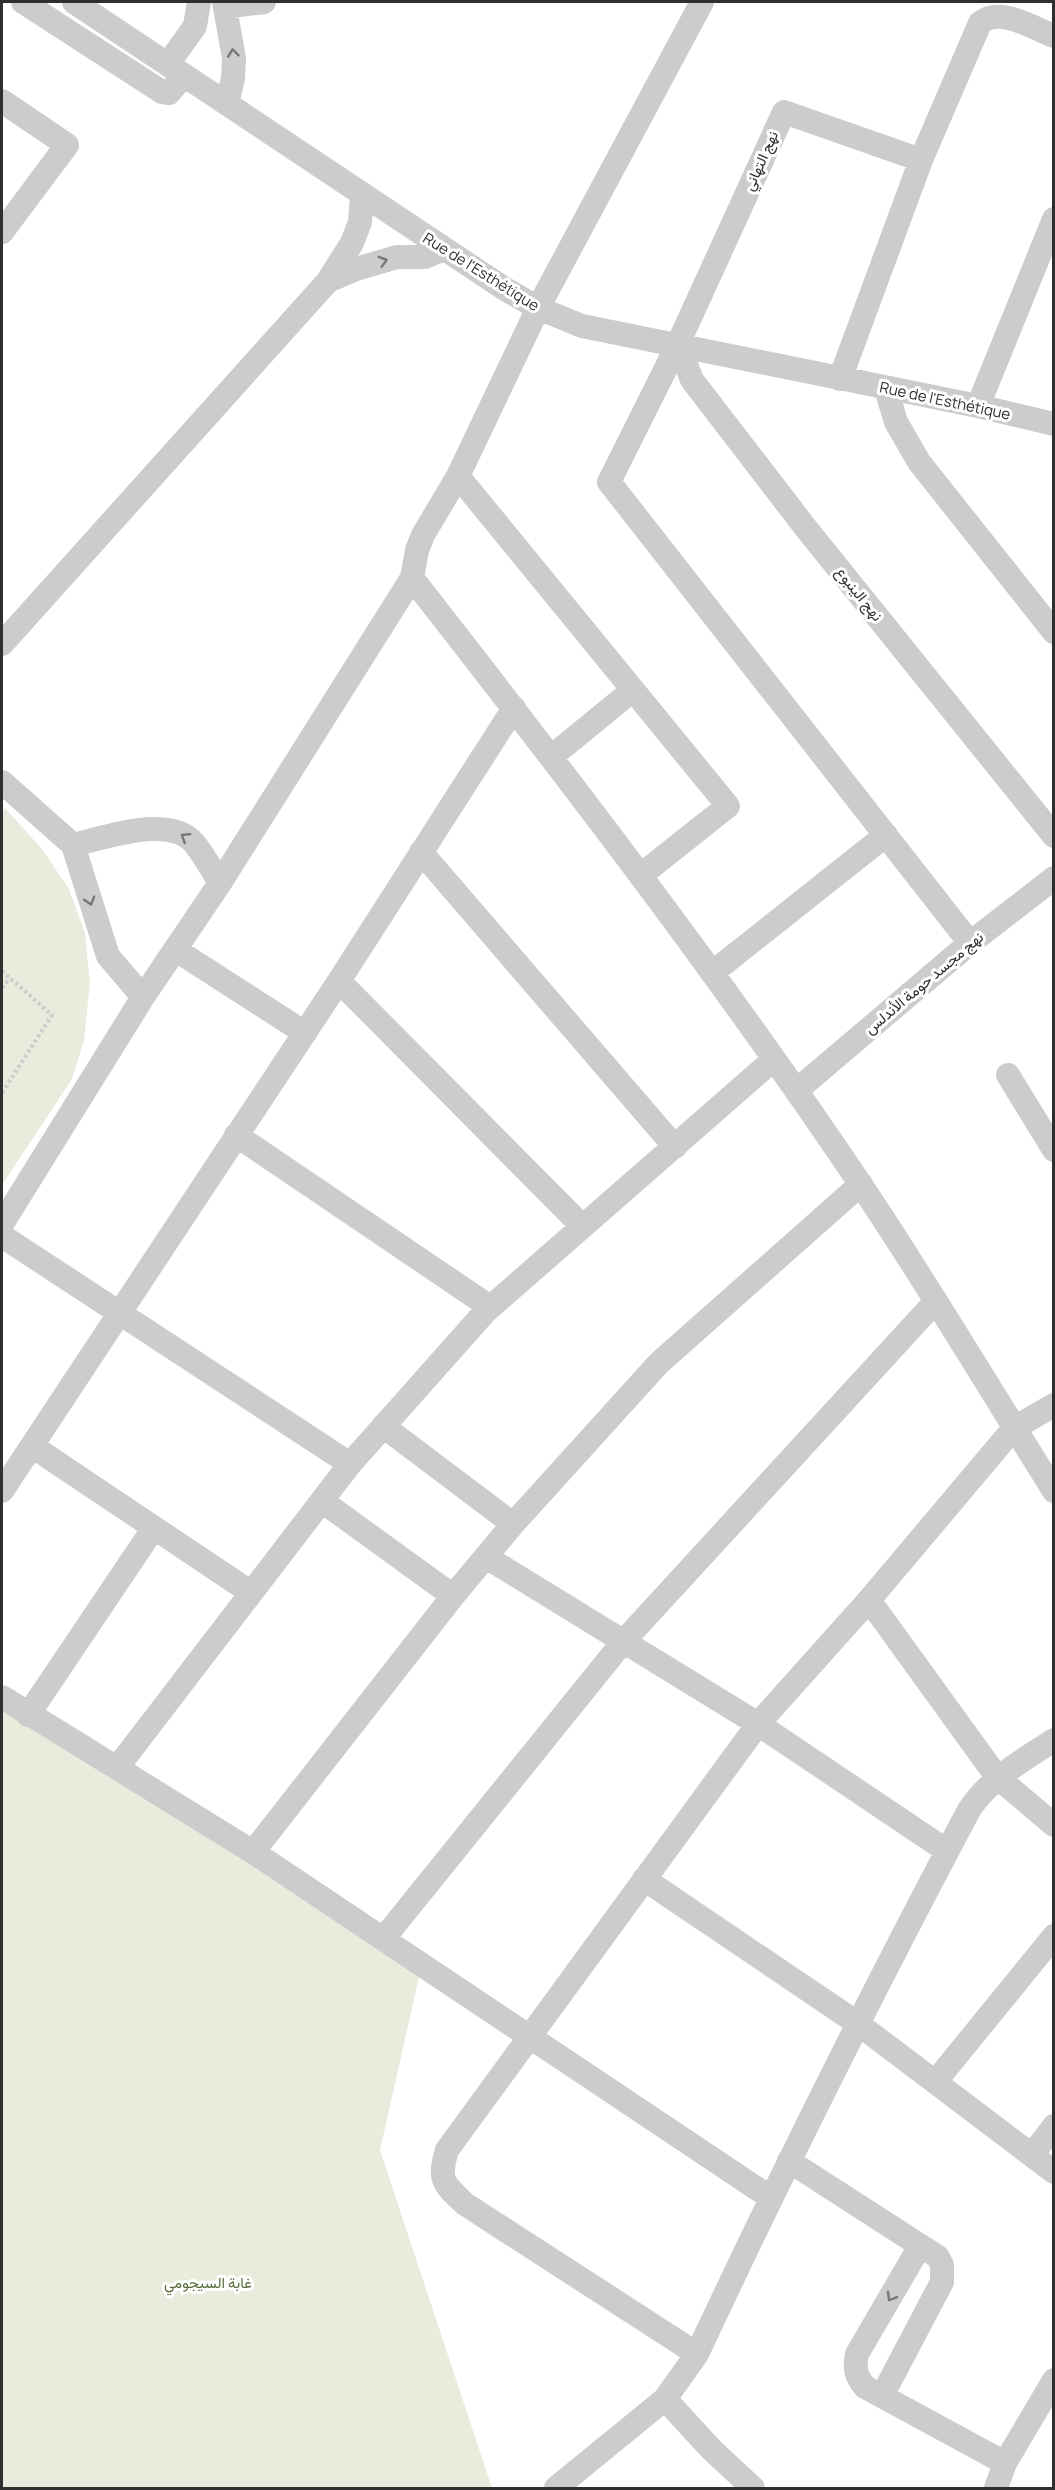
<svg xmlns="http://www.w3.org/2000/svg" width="1055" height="2490" viewBox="0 0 1055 2490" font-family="Manrope,Vazirmatn,sans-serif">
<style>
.green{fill:#e7ecdd}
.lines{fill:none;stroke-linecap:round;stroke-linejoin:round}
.path{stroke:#ccc;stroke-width:4;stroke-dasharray:3 3;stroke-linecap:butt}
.minor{stroke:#ccc;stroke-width:24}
.oneway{stroke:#767676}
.labels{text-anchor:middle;stroke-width:6;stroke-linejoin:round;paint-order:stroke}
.street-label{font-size:15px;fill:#2f2f2f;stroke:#fff}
.park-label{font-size:15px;fill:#596c3c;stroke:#fff}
</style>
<rect width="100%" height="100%" fill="#fff"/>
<path class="green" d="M5,808L42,849L69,889L85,933L90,983L84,1040L72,1079L2,1185V812Z
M2,1707L424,1955L380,2150L492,2488H2Z"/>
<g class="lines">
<path class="path" d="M2,971L52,1015L2,1093
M2,988L10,978"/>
<path class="minor" d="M23,2L162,92L169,93L184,75
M74,2L505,289L538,308L582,326L978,406L1054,424
M224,2L234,58L233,78L227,104
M225,7L264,2
M168,64L195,26L199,2
M2,101L67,145L2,232
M921,160L784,112L678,344L609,482L970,943
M328,281L356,269L397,257H425L444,249
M678,344L692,380L805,527L1054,836
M840,379L921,160L980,23C1000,6 1033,28 1054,36
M886,389L896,422L919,462L1054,632
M978,406L1054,219
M458,476L728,806L641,875
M412,578C566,775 719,974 859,1182C927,1283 989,1388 1054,1491
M2,644L328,281L352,243L360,222L362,194
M551,757L633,690
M2,782L73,845L108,956L143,997
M73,845C104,838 169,814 194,843C204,855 212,870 220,883
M421,852L675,1147
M176,950L305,1033
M712,973L886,835
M339,981L582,1226
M1008,1075L1054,1150
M797,1090L970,943L1054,878
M236,1135L490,1307
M2,1224L143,997L220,883L412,578L417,550L423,535L458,476L538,308L702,2
M2,1236L350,1464
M383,1426L513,1524
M32,1446L250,1592
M2,1491L339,981L514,708
M322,1501L453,1596
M486,1557L758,1724L947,1851
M869,1600L997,1777L1054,1825
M2,1697L253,1852L771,2198
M28,1715L153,1529
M117,1768L350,1464L485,1312L773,1060
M253,1852L453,1596L513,1524L659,1363L861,1184
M644,1879L857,2023L1054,2172
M384,1938L622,1643L936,1301
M936,2081L1054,1936
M1032,2155L1054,2126
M789,2161L938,2257L942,2265V2282L882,2396
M920,2246L857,2354C854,2369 856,2376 865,2387L1005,2463
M697,2354C783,2170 874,1989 969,1810C990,1778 1022,1761 1054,1740
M665,2399L712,2450L753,2488
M556,2488L665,2399L697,2354L465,2204C443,2183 438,2180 447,2150L758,1724L869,1600L1014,1428L1054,1405
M996,2488L1005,2463L1054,2380"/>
</g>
<defs><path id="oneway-chevron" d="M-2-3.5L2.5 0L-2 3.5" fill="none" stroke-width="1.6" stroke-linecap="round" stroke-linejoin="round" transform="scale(1.5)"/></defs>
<g class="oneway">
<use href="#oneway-chevron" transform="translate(233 53) rotate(-97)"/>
<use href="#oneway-chevron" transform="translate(383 261) rotate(-16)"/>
<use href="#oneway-chevron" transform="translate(185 837) rotate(-148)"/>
<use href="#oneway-chevron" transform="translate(90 901) rotate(73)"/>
<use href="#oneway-chevron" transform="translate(891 2297) rotate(120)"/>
</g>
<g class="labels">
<g class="street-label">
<text transform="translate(761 161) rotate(-66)" y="5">نهج التهاني</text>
<text transform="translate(481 272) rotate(32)" y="5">Rue de l'Esthétique</text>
<text transform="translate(945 401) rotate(12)" y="5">Rue de l'Esthétique</text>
<text transform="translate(859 594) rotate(51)" y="5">نهج الينبوع</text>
<text transform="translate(924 983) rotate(-40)" y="5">نهج مجسد حومة الأندلس</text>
</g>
<g class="park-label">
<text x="208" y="2288">غابة السيجومي</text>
</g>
</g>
<rect width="1055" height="2490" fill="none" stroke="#2f2f2f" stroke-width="6"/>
</svg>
